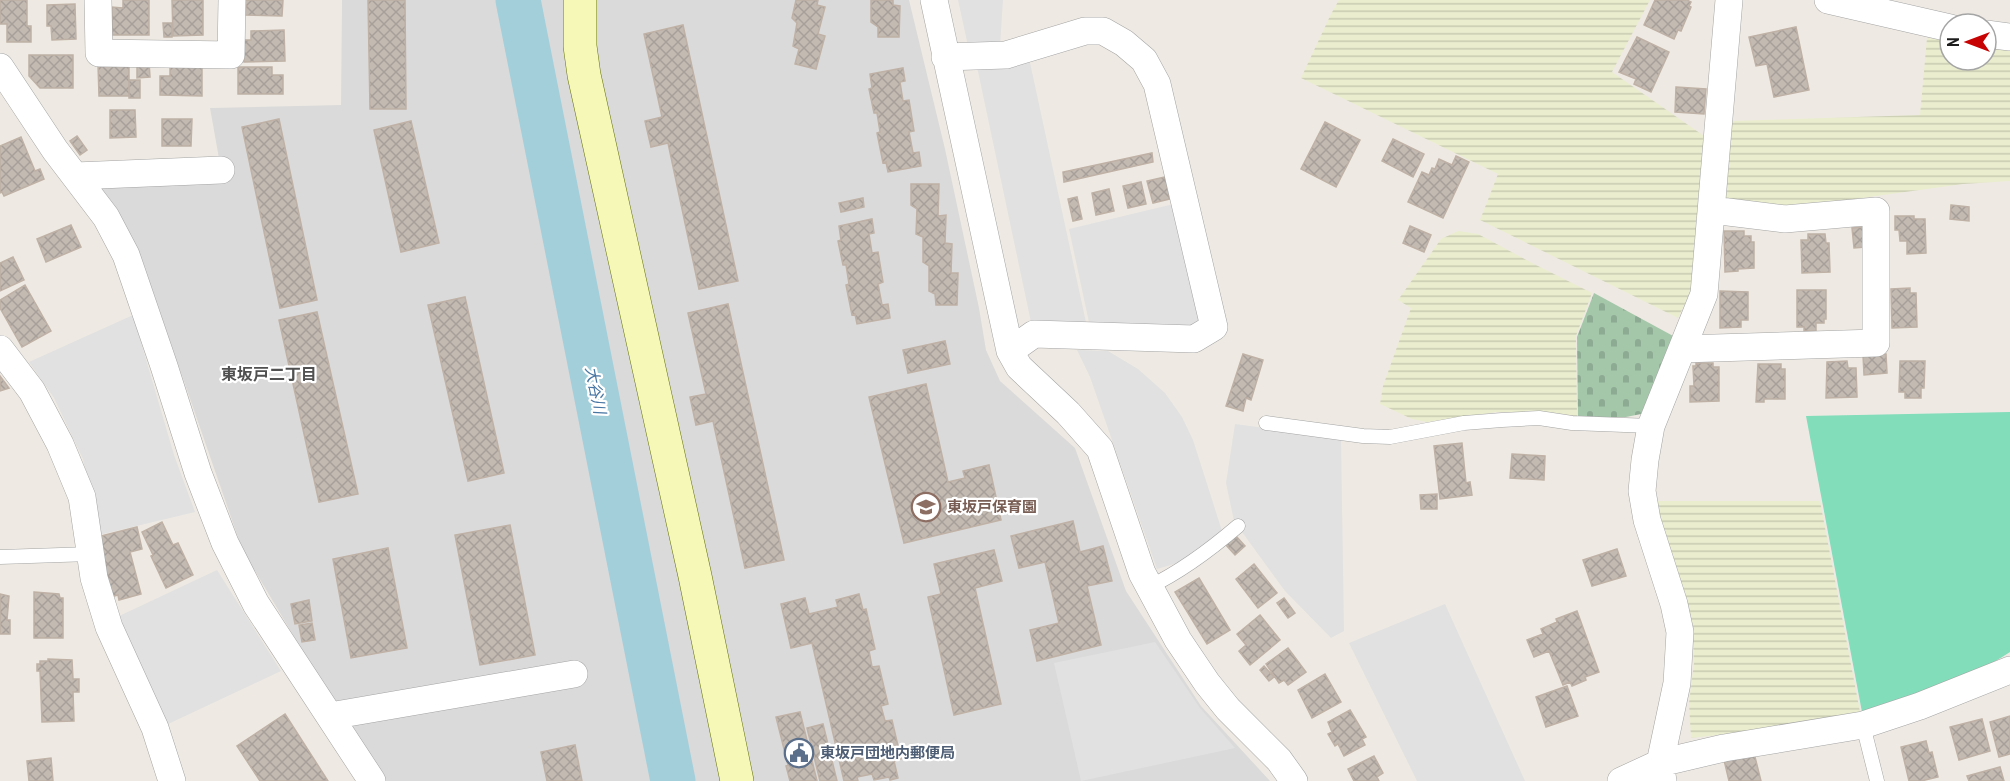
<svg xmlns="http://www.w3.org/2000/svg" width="2010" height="781" viewBox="0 0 2010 781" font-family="'Roboto Condensed','Noto Sans JP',sans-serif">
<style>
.residential{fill:#dbdada}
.farmland{fill:url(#farmland-rules)}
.cemetery{fill:url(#cemetery-stones)}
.pitch{fill:#81ddba}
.parking{fill:#e1e1e1}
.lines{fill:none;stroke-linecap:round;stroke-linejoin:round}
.river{stroke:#a3cfdb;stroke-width:45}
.building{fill:url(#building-cross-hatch);stroke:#bfb1a5;stroke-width:1.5}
.lane-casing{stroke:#a4a4a4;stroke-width:15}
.street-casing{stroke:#a4a4a4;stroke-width:28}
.secondary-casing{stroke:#667206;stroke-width:34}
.lane{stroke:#fff;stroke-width:14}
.street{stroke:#fff;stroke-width:27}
.secondary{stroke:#f5f8b7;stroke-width:33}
.labels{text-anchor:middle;stroke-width:4.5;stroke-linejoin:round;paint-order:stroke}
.education-label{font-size:15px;font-weight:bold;fill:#785e54;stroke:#fff;text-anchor:start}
.service-label{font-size:15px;font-weight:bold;fill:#4e5e75;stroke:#fff;text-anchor:start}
.neighbourhood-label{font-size:16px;font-weight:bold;fill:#505050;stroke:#fff}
.water-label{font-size:16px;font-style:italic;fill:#4876a3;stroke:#fff}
</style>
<defs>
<pattern id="farmland-rules" width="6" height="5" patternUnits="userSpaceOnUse" patternTransform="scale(1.5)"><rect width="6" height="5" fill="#eaedce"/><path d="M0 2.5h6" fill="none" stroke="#c8cbb0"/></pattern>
<pattern id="cemetery-stones" width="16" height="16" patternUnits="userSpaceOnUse" patternTransform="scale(1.5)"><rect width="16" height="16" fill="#a4c7aa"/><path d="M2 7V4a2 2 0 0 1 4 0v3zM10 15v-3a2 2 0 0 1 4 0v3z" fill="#8daa92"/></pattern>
<pattern id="building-cross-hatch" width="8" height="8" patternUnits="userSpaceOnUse" patternTransform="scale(1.5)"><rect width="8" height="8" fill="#c3bab2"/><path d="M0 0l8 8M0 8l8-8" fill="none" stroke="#a79f99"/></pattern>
</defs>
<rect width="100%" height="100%" fill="#eeeae3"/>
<path class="residential" d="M342,0H909L945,149L979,308L986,350L1000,381L1075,448L1126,591L1201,706L1270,781H384L334,704L242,549L141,257L99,187L223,181L210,108L341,105Z"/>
<path class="farmland" d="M1339,0H1650L1612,72L1704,136L1694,285L1678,318L1480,220L1498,174L1301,78L1331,14Z
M1927,38L1950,41V60H1986V45L2010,48V181L1963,184L1789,208L1725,199L1732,121L1920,115Z
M1458,231L1478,234L1532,263L1592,293L1576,336L1577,417L1534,412H1497L1427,422L1412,419L1380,404L1383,386L1411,308L1398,300L1441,239Z
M1656,501H1820L1860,712L1807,725L1691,738L1689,703L1694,663L1692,621L1663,535Z"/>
<path class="cemetery" d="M1594,293L1675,337L1641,414L1626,417H1578L1577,337Z"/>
<path class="pitch" d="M2010,412V652C1967,681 1910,696 1862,712L1806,416Z"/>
<path class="parking" d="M958,0H1003L1000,46H968Z
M1029,58L1087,327H1032L976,62Z
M1178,203L1206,318L1189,331L1090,327L1069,229Z
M133,315L174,455L195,512L99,535L83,459L54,398L29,362Z
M1077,350L1108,351L1138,369L1165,393L1182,417L1193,440L1222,531L1204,548L1181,562L1157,569L1090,377Z
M1235,424L1341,438L1344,631L1331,638L1285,591L1234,521L1226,483Z
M217,570L281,671L166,725L117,617Z
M1445,604L1525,781H1417L1349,643Z
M1155,642L1200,708L1235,748L1081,781L1054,663Z"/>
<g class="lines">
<path class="river" d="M518,0L673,781"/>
</g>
<path class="building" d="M0,0H27V26H31V42H7V24H0Z
M123,0H149V35H112V7L123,8Z
M172,0H203V35L173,36Z
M241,0H283L282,16L245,15L246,5H241Z
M368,0H405L406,109H370Z
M796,0H818L817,5L825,7L818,34L825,36L816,69L795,64L799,49L793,46L797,23L792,18Z
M871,0H893V5L900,6L899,37H878V27L871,22Z
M1655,0H1687L1691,2L1689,6L1691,7L1681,31L1678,30L1674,39L1644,25Z
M75,4L76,39L52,40L51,26H47V5Z
M163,23H172V37H164Z
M683,25L738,281L699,289L668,143L651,147L645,121L662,117L644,34Z
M1796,27L1809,90L1774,97L1767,64L1756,66L1749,37Z
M284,30L285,61L244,62L243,40H251V31Z
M1637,37L1669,52L1651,92L1634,84L1636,79L1619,72Z
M29,55H73V88H40L29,76Z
M149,62L150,77L137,78V63Z
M98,65H129V96H99Z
M170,66H202V96L160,95V76H170Z
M238,67H272V75H283V94H238Z
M903,68L905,81L900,82L903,101L909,100L914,131L909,132L913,153L919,152L921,166L888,172L886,162L883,163L877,133L880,132L877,113H874L869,89L872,88L870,74Z
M129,80H140V98H129Z
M1676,87L1706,89L1704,114L1675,112Z
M110,110H135L136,137L110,138Z
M162,119H192L191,146H162Z
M279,119L317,300L280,308L242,127Z
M411,121L439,243L401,252L374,130Z
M1325,122L1360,140L1336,187L1301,169Z
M77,136L87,150L80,155L70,141Z
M21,137L35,171L40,169L44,179L4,196L2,192L0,193V146Z
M1393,139L1424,154L1413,177L1382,161Z
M1152,153L1153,162L1064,182L1063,172Z
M1456,156L1469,162L1443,218L1408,202L1422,172L1429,175L1432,168L1435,169L1439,159L1452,165Z
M1165,177L1170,199L1153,203L1147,181Z
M1141,182L1146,204L1128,208L1123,186Z
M911,184H939L938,216L946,215L945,243L952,244L951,273H958L957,305H936L935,294L929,291V266L923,262V237L916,234L917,209L911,205Z
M1109,189L1114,211L1096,215L1092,193Z
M1077,197L1082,219L1073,221L1068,199Z
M863,198L864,207L841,212L839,203Z
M1951,205L1969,207V221L1950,219Z
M1895,216H1914V219H1925L1926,253L1907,254V241H1900L1899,230H1895Z
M872,219L874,233L869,234L872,253L878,252L883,282L878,284L882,305L888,304L890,318L857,324L855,314L852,315L846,285L849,284L846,265H843L838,241L841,240L839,226Z
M71,225L81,247L46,262L37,239Z
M1410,226L1431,235L1424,252L1403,243Z
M1863,227L1865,247L1854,248L1852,228Z
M1724,231H1744V236H1751V242H1754V268L1738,269V271L1725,272Z
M1808,234H1825L1826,243H1829L1830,272L1802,273L1801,240H1808Z
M13,257L24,280L0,291V263Z
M25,285L51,331L22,347L0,308V300Z
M1910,288V293H1916L1917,327L1892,328L1891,289Z
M1797,290H1826V319H1824V323H1816V331H1804V327H1797Z
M1720,291L1748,292V320H1741V327L1720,328Z
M465,297L504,473L468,481L428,305Z
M728,304L784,560L745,568L713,421L696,425L690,397L706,394L688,313Z
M317,312L358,494L319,502L279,320Z
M945,341L950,364L908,373L903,350Z
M1243,354L1263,360L1251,400L1246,398L1243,411L1226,406Z
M1886,354L1887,373L1864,375L1863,355Z
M1847,361L1848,368H1856L1857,397L1826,398L1827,362Z
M1900,361H1925L1924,388H1921V398H1905V392H1899Z
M1696,363H1713V367H1719V401L1690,402V386H1694L1693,366H1696Z
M1758,364H1781V369H1785V399H1764V402H1756Z
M0,376L9,388L0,391Z
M926,384L948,482L965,478L963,471L989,465L1001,520L904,543L869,397Z
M1462,443L1466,483L1470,482L1472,495L1440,499L1434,446Z
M1512,454L1545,456L1544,480L1510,478Z
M1437,494V509H1421L1420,495Z
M1073,521L1080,552L1103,546L1112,581L1087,586L1101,645L1037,661L1030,630L1059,623L1045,562L1019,568L1011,536Z
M162,522L173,545L178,543L193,575L166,588L151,556L153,555L142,532Z
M510,525L535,655L480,665L455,535Z
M137,527L142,549L130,552L141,594L119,600L118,595L110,597L97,537Z
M1236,536L1245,546L1235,555L1226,545Z
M388,548L407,648L351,658L333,559Z
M1617,549L1626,576L1592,586L1583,560Z
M994,550L1002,581L975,588L1001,704L954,715L928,597L941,594L934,564Z
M1254,564L1277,593L1258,608L1236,579Z
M1199,578L1230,630L1207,644L1175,592Z
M34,592L59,594L60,598H63V638H34Z
M0,594L9,596L7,620H10V634H0Z
M859,594L863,610L866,609L875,649L869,651L872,667L879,666L888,704L881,706L885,721L892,720L901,759L894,761L898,778L890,780L889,777L874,780L872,774L857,777L858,781H844L812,643L791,648L781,604L805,598L809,614L838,607L836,600Z
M1284,598L1295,613L1288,618L1277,603Z
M309,600L312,621L295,624L291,604Z
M1577,611L1599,672L1585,677L1586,680L1572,686L1570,682L1563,685L1549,651L1534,657L1527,640L1543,634L1541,629L1557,622L1556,619Z
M1260,615L1280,640L1250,665L1239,651L1246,645L1237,634Z
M312,623L315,640L302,642L299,625Z
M1288,648L1306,672L1288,685L1284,680L1279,683L1266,664Z
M48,659L72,660L73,679H79V692H73L74,721L42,722L40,671H37V664H40V661H48Z
M1264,666L1274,677L1269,681L1260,670Z
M1325,674L1341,702L1312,718L1298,690Z
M1567,686L1578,716L1546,727L1536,697Z
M1350,710L1366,737L1362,739L1365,745L1344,756L1338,744L1335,746L1328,734L1332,732L1328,722Z
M800,712L817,781H790L786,766L788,765L776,717Z
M285,714L328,781H260L237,746Z
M2010,716V754L1999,757L1990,722Z
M1982,719L1990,751L1959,760L1950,727Z
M823,724L837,781H820L807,728Z
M1926,741L1929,753L1932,752L1938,777L1921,781H1909L1901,747Z
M575,745L582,781H547L541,752Z
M1754,753L1761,781H1729L1724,760Z
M1374,756L1383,773L1377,777L1379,781H1354L1348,769Z
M51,758L53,781H29L27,761Z
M2000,767L2004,781H1969L1967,776Z"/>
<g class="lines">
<g class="lane-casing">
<path id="lane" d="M1266,423L1363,436L1390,437L1464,423L1502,420L1539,418L1572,423L1651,426
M0,557L91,554
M1149,587C1182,571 1210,550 1238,526
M1863,725L1877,781"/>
</g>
<g class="street-casing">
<path id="street" d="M98,0L99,53L231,55L232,0
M934,0L1010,351L1019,367L1068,413L1100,449L1142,573L1178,640L1207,683L1228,709L1279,760L1294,781
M1828,0L1950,28
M1986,34L2010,37
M945,57L1006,55L1085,31H1103L1124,43L1144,60L1157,84L1214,327L1194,339L1034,334L1010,351
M0,67L55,150L106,217L126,255L164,366L198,473L225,543L256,604L372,781
M75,176L221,170
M0,349L32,391L60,444L82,497L94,578L109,627L155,728L172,781
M1682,349L1876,343V211L1785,219L1712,210
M330,716L574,674
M1621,781L1660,763L1724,748L1863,725L1920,706L2010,670
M1663,781L1660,763L1677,683L1680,632L1674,604L1647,520L1642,491L1645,460L1651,426L1704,294L1729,0"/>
</g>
<g class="secondary-casing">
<path id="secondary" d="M580,0V46L584,75L695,576L737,781"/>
</g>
<use href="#lane" class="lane"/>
<use href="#street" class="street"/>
<use href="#secondary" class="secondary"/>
</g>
<defs>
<g id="school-ring" transform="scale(1.5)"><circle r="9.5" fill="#fff" stroke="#8d6e63" stroke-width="1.5"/><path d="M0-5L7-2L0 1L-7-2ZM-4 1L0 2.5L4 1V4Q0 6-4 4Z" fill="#8d6e63"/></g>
<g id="civic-ring" transform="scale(1.5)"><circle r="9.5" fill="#fff" stroke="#5c6f8a" stroke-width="1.5"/><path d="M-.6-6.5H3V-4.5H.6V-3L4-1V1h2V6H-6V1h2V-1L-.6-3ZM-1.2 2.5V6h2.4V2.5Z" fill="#5c6f8a"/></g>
</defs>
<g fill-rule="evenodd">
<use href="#school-ring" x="926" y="507"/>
<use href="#civic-ring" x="799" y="753"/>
</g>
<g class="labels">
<g class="education-label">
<text x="947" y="512">東坂戸保育園</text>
</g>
<g class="service-label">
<text x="820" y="758">東坂戸団地内郵便局</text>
</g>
<g class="neighbourhood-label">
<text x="269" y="380">東坂戸二丁目</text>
</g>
<g class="water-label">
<text transform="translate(596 390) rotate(79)" y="6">大谷川</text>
</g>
</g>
<g transform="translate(1968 42) rotate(270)"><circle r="28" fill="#ffffff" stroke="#a5a5a5" stroke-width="1.5"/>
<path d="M0-4.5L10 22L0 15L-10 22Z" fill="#c70403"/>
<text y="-9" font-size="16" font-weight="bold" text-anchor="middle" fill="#1d1d1d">N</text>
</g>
</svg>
